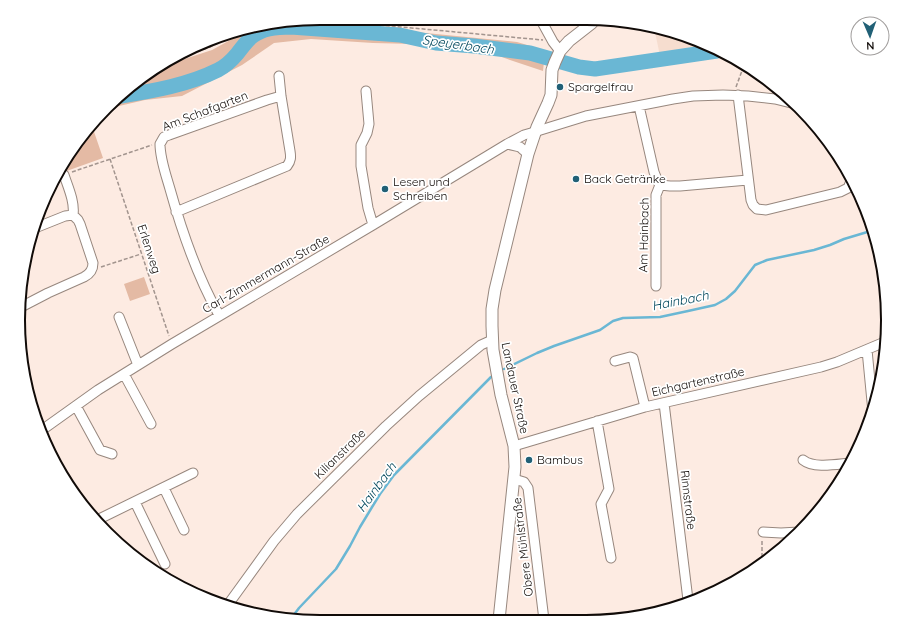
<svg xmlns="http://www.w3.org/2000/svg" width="906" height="640" viewBox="0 0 906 640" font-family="Quicksand,sans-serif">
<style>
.built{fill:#f6ddcf}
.green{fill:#e4baa4}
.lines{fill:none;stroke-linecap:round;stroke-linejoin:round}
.stream{stroke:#6ab7d4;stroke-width:2.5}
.river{stroke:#6ab7d4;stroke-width:15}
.minor-casing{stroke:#97877e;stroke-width:11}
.major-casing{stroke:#97877e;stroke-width:13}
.path{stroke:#a2948e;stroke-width:1.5;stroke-dasharray:4 2;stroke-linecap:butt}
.minor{stroke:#fff;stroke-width:9}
.major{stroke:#fff;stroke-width:11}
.poi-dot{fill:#216076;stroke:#fff;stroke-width:1.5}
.labels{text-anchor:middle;stroke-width:3.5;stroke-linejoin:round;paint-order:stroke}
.poi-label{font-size:12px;fill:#110b08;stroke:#fff;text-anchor:start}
.street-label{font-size:12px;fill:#110b08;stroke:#fff}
.water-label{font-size:13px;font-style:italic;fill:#00465b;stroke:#fff}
.rim{fill:none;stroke:#110b08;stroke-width:2}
</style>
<rect width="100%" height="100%" fill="#fdebe2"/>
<path class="built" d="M654,27L709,48L660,56Z"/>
<path class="green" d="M303,21L517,42L534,47L545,53L543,71L510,60L491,53L471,50H442L413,44L373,43L311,39L274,43L242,65L182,96L145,100L106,109L151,70L212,50L243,33L268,25Z
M91,123L103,158L61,173Z
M144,277L150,294L130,301L124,284Z"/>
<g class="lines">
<path class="stream" d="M504,369L537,353L554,346L600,330L613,321L623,318L660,317L688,311L715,305L726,299L735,291L755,265L767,260L814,250L830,245L844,239L874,230
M290,620L299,608L336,569L350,546L360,527L380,494L394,475L491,377"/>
<path class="river" d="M121,96C153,91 188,85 218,70C224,67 232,60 237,54C242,48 246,41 253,36C263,28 278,27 291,27L400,35L436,43L474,46L530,53L579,67L595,69L717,51"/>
<g class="minor-casing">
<path id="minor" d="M542,22L553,42L560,51
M366,91L369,124L367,133L361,145V166L368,208L373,225
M738,95L751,200L753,205L757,209L766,210L840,192L848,188L852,179
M639,106L654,172L658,182L660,185L670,186H680L748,180
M507,144L520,147L528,154
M64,175C68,187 75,202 73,215
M176,212L287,166C291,161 291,157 290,151L281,96L279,76
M656,286V195L660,185
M21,307L48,293L84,277C90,274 93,270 93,263L80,224L78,220L73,215L65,216L35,228
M219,315C197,276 182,232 170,189C166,175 160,159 160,144L164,137L169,135L267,100L281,96
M119,317L138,365
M867,350L873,412
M615,361L630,357L633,358L645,407
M124,374L151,424
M664,403L688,600
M76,406L100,450L112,454
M597,421L609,489L601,504L611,558
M42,430L98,390L172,344L373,225L507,144L524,135L531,133L586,116L673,99L693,96L723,95L748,96L775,99L791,103
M514,446L645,407L821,367L837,362L887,341
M803,460C814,469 838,464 851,463
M514,479L524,482L528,488L544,620
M164,488L184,530
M135,502L165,564
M95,521L193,473
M763,532L781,533L799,532
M227,606L274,541L297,514L386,426L419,396L481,345L492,340"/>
</g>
<g class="major-casing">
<path id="major" d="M499,620L515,467L514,446L501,395L493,350L492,326V309L495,290L528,154L537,127L548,103L551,95L552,70L555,62L560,51L569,41L592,23"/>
</g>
<path class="path" d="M314,19L543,40
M366,19V23
M164,64L210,47L242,31L253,27
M736,87L743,68L746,66
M110,159L169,336
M72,172L152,145
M101,267L141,254
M762,541V563"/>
<use href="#minor" class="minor"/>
<use href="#major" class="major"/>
</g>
<g class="poi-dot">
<circle cx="560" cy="87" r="4"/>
<circle cx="576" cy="179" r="4"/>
<circle cx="385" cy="189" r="4"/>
<circle cx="529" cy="460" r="4"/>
</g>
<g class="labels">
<g class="poi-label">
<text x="568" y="91">Spargelfrau</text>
<text x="584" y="183">Back Getränke</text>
<text x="393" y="186">Lesen und<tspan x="393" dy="14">Schreiben</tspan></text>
<text x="537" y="464">Bambus</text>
</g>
<g class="street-label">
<text transform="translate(205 111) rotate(-21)" y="4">Am Schafgarten</text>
<text transform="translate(644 235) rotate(-89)" y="4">Am Hainbach</text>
<text transform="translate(149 249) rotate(72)" y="4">Erlenweg</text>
<text transform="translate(266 274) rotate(-30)" y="4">Carl-Zimmermann-Straße</text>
<text transform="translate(698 382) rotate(-13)" y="4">Eichgartenstraße</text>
<text transform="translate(515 388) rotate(78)" y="4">Landauer Straße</text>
<text transform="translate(340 454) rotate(-44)" y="4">Kilianstraße</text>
<text transform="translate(688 500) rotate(83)" y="4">Rinnstraße</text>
<text transform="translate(523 547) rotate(-97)" y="4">Obere Mühlstraße</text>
</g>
<g class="water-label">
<text transform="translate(458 44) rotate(8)" y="5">Speyerbach</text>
<text transform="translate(680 300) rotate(-11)" y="5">Hainbach</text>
<text transform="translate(376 487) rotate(-54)" y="5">Hainbach</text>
</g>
</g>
<path d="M0 0H906V640H0ZM320 25H586A295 295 0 0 1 881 320V320A295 295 0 0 1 586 615H320A295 295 0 0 1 25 320V320A295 295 0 0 1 320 25Z" fill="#fff" fill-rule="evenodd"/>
<path class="rim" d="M320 25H586A295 295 0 0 1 881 320V320A295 295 0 0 1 586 615H320A295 295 0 0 1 25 320V320A295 295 0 0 1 320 25Z"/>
<g transform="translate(870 36) rotate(178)"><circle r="19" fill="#ffffff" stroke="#a09d9c"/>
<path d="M0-3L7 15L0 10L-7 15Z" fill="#216076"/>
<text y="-6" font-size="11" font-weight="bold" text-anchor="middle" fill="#110b08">N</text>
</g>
</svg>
